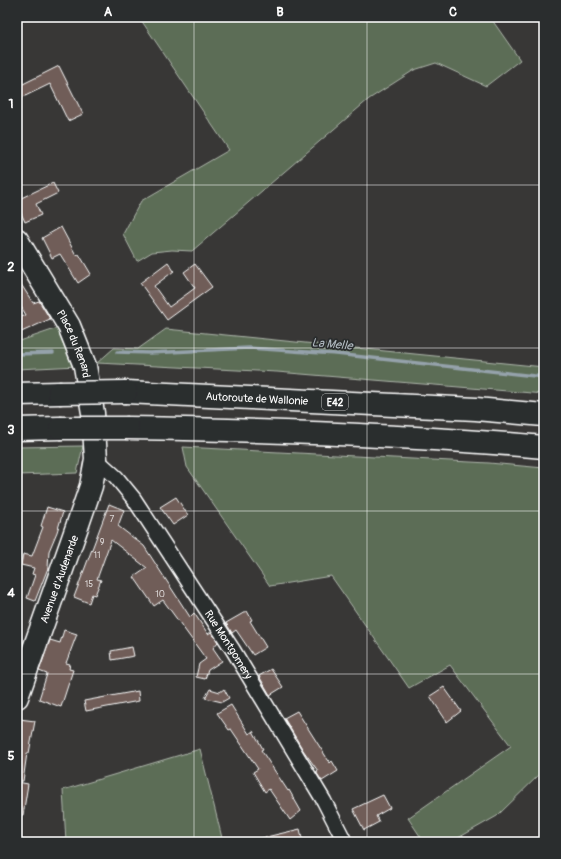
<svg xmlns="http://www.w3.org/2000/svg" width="561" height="859" viewBox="0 0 561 859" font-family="Pangolin,sans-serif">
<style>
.green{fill:#5c6d57;stroke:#aeb6ab}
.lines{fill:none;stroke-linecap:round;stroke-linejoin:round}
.stream{stroke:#95a2ab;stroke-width:3.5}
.building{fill:#6f5d58;stroke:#fff}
.street-casing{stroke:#fff;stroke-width:17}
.primary-casing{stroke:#fff;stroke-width:25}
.highway-casing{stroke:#fff;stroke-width:25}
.street{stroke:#2a2d2e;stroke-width:14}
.primary{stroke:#2a2d2e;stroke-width:22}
.highway{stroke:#2a2d2e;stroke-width:22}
.highway-bridge-casing{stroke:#fff;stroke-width:25;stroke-linecap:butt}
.highway-bridge{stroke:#2a2d2e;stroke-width:22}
.grid{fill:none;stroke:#fff;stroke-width:1;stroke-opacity:0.55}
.labels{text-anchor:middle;stroke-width:3.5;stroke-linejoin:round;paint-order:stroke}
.number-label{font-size:9px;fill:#dbd6d5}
.shield{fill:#2a2d2e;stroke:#bfc0c0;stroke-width:1}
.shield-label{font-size:10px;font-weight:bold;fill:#fff}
.street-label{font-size:11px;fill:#fff;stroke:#2a2d2e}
.water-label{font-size:12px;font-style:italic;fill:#b0b9c0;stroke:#2a2d2e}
.neatline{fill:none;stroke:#fff;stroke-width:1.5}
.grid-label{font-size:13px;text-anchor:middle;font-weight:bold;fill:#fff}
</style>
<rect width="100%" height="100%" fill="#383736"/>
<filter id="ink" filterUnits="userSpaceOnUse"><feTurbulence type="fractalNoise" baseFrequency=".025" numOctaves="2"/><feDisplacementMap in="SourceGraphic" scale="8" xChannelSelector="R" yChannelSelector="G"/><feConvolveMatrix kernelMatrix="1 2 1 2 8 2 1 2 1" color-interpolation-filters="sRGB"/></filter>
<g filter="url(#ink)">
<path class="green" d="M139,17H490L520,60L486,86L436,63L414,70L369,99L192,251L172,250L152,252L137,261L123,234L141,201L229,150Z
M64,326L78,366L17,369V342Z
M166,329L544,367V394L277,372L97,363L114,348L138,349Z
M83,446L77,473L17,475V447Z
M183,447L489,463L544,468V770L497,816L451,842H424L408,818L511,746L450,665L409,688L331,576L270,586L187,467Z
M200,749L223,842H66L63,790Z"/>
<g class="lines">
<path class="stream" d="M117,352L150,353L249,348L336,354L544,377
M17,354L53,353"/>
</g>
<path class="building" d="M59,66L83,114L68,121L50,84L17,100V87Z
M53,183L58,193L36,204L41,215L25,222L17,204V200Z
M61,227L76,255L79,254L91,274L78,283L60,254L52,258L42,238Z
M168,262L174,271L154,286L169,307L195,288L184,272L195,264L212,287L167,320L140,283Z
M17,278L33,303L39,301L50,319L17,334V319L26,315L17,300Z
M176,497L188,515L173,525L160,507Z
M109,504L124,510L118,526L144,546L190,617L194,613L208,634L211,632L218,642L213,648L222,661L208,670L205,679L196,677L199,664L206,659L163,600L154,606L134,577L147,568L111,540L97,579L101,580L95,595L92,594L89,603L74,597Z
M47,507L63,512L57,532L49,551L48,568L35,601L27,598L35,575L32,574L34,568L21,565L23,554L32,556L43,527L41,526Z
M247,611L252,620L250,621L266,647L253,655L236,630L232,633L226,623Z
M64,630L77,634L66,663L70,664L69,669L73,670L61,707L39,699L47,674L39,671L50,640L60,643Z
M132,647L134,656L112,660L111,651Z
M271,669L283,687L270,695L259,676Z
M444,687L461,711L447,722L430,696Z
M210,689L220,692L224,689L229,698L222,702L205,698Z
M138,691L139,701L86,711L84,701Z
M231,705L249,734L253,731L263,749L261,750L288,791L289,790L301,811L290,820L269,789L265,792L253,772L258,769L231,729L229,730L217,713Z
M297,711L330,763L332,761L338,771L322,781L316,772L318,771L303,750L284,718Z
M19,719L35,721L29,753H27L23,781H17V731Z
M17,782L28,784L23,815H17Z
M383,795L390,808L376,816L379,822L364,830L353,809Z
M300,829L303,842H262V838Z"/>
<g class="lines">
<g class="street-casing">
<g id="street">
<path id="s1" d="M96,459L116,477L134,499L233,650L324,801L345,842"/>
</g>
</g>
<g class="primary-casing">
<g id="primary">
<path id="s2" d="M17,240L69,326L85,366L93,413L96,459L91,486L78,524L17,697"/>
</g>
</g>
<g class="highway-casing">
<g id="highway">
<path id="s3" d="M126,392L476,409L544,415"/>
<path d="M17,394L59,393"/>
<path d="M128,428C267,430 406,435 544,447"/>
<path d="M17,429L60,428"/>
</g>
</g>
<use href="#street" class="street"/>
<use href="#primary" class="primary"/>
<use href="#highway" class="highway"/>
<g class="highway-bridge-casing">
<path id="highway-bridge" d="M59,393L126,392
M60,428H128"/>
</g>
<use href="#highway-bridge" class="highway-bridge"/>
</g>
</g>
<path class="grid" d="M194,17V842M367,17V842M17,185H544M17,348H544M17,511H544M17,674H544"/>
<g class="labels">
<g class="number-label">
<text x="112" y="522">7</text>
<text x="102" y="545">9</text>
<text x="97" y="558">11</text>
<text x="89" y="587">15</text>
<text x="160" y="597">10</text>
</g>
<rect class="shield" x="322" y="394" width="26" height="16" rx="3"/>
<g class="shield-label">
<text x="335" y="406">E42</text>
</g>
<g class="street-label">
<text dy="4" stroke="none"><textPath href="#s2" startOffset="119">Place du Renard</textPath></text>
<text dy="4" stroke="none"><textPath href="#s3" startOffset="131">Autoroute de Wallonie</textPath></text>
<text transform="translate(59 579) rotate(-70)" y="4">Avenue d'Audenarde</text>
<text dy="4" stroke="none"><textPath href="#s1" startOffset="229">Rue Montgomery</textPath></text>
</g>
<g class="water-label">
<text transform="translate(332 344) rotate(5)" y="4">La Melle</text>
</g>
</g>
<rect width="561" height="859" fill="none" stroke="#2a2d2e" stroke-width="44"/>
<rect x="22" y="22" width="517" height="815" class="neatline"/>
<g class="grid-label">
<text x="108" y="16">A</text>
<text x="280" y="16">B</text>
<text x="453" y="16">C</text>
<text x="11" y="108">1</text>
<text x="11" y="271">2</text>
<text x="11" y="434">3</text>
<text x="11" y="597">4</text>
<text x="11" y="760">5</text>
</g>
</svg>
